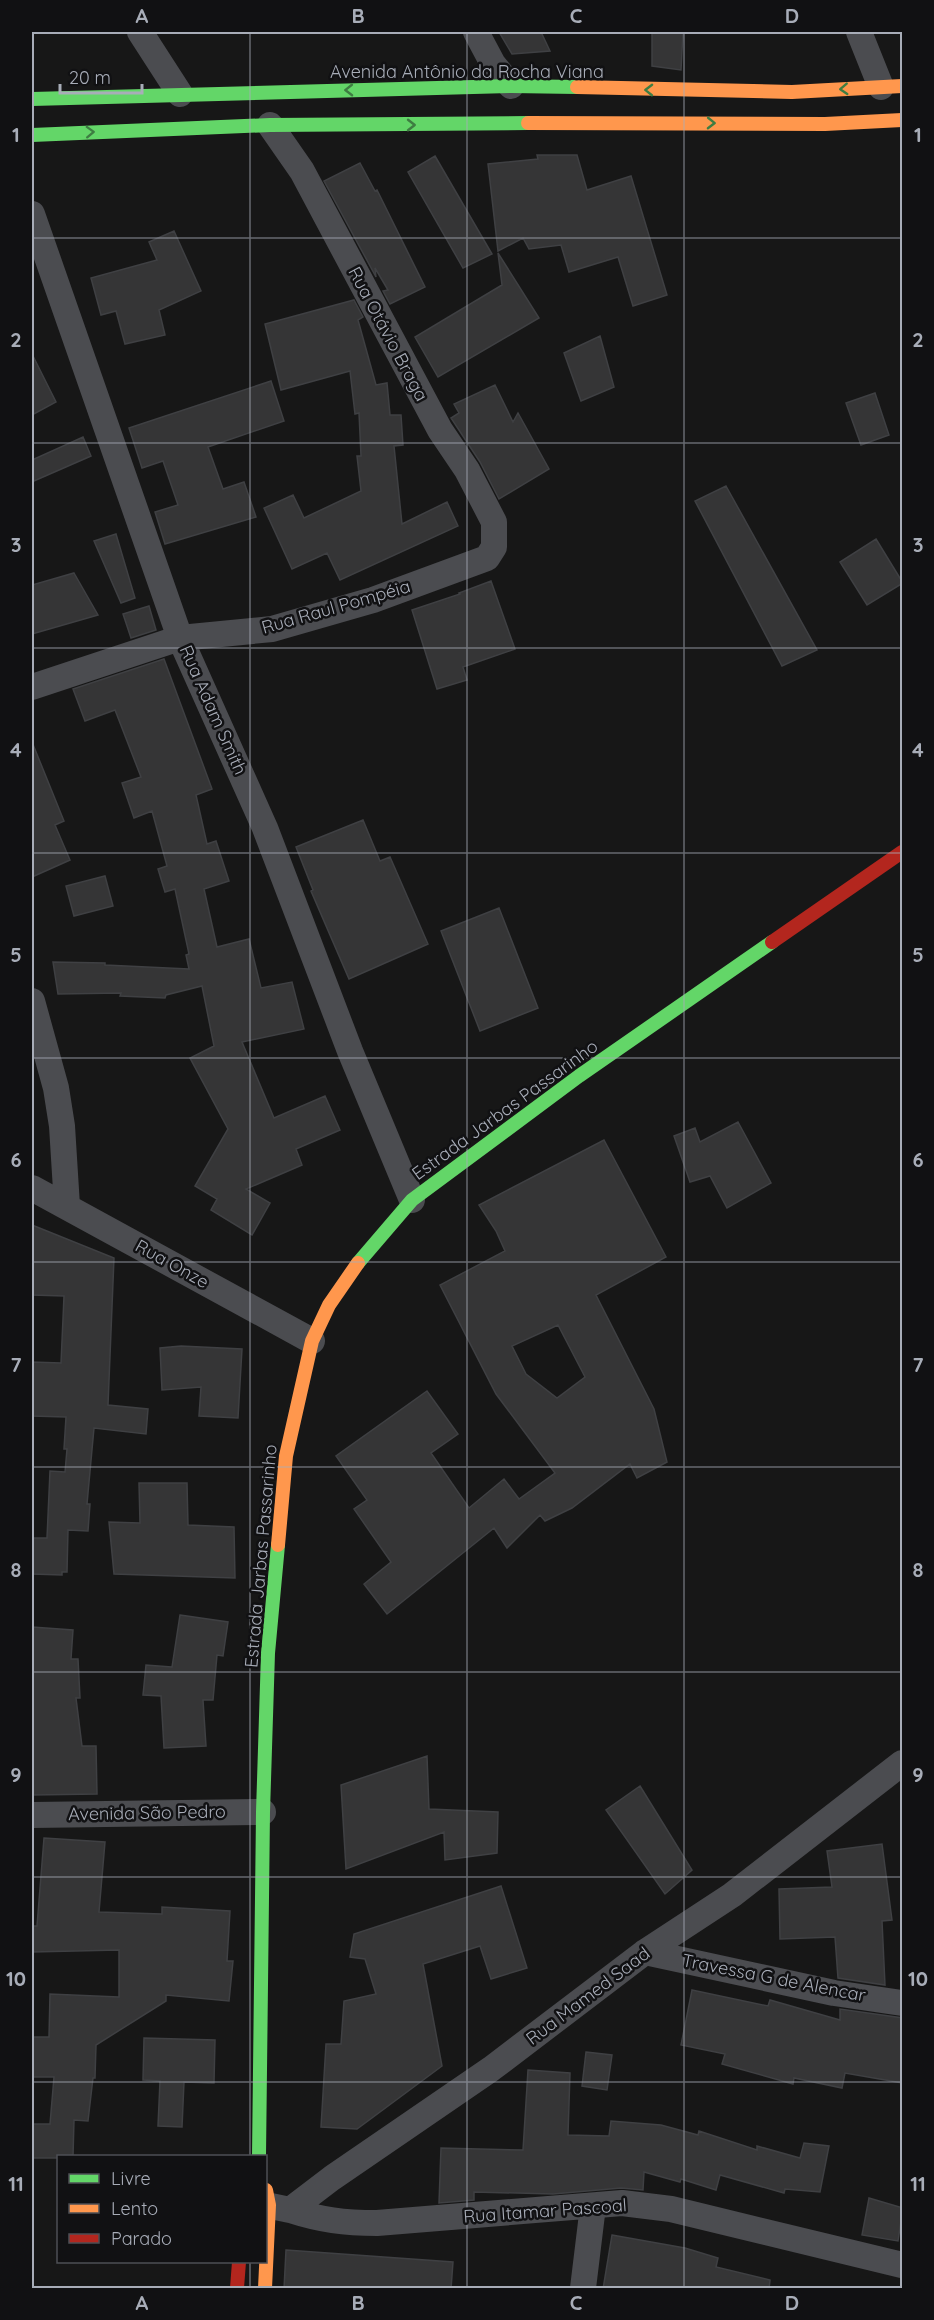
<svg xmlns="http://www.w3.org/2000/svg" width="934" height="2320" viewBox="0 0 934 2320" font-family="Quicksand,sans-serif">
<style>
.building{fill:#353536;stroke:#3f4043;stroke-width:1.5;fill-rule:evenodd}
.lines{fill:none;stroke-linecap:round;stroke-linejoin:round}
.street{stroke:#4b4c50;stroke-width:26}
.fast{stroke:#63d668;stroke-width:14}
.slow{stroke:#ff974d;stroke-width:14}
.jam{stroke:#b3261e;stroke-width:14}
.oneway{stroke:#3e7d42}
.grid{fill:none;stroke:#a8adb8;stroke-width:1.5;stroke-opacity:0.55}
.labels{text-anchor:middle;stroke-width:5;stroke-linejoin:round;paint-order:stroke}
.street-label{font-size:18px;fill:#a8adb8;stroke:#111113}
.neatline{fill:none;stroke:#a8adb8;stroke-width:2}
.grid-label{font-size:20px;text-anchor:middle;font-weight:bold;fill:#a8adb8}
</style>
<rect width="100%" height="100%" fill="#171717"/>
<path class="building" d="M499,32H541L550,51L512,54Z
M652,32H683L681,70L652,66Z
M537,155H577L587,190L631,176L667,295L633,306L618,257L569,272L561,245L529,249L523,238L498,251L488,164L538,159Z
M435,156L492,254L463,268L408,172Z
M360,163L375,191L377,190L425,287L390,304L383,291L388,290L375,268L376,277L324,181Z
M174,231L201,291L159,310L165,335L125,344L116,311L101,315L91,278L157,260L149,242Z
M498,253L539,318L438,377L415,337L502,285Z
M354,300L363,317L358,320L376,385L387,383L390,415H401L403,445L394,446L402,524L447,502L458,526L340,580L327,553L292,569L264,508L293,495L304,518L361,491L357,456H361L359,413L355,414L350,371L281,390L265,324Z
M600,336L614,387L581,401L564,353Z
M32,354L56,402L32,415Z
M271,381L284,421L208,447L223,489L244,482L256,517L165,544L155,512L178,505L163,461L142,468L129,428Z
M495,385L513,422L518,413L549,469L499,499L480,462L451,418L459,413L454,404Z
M875,393L889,435L861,445L846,403Z
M83,437L91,456L34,481L32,476V460Z
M726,486L817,650L782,666L695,501Z
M116,534L135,598L121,603L94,541Z
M876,539L903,583L867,605L840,562Z
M74,573L98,615L32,634V585Z
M491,581L515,649L463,667L467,680L437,689L412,610L460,594L459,593Z
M149,606L156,630L131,638L123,614Z
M164,659L212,789L196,795L207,844L216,841L229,881L204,889L217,947L249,939L261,988L292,982L304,1029L242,1042L274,1118L325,1096L340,1130L296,1149L302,1165L246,1189L270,1203L252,1235L211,1210L217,1199L195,1186L228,1129L190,1058L214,1046L202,986L166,995L165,998L120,996L121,993L58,994L53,962L105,963V965L189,969L186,955L189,954L175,889L165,892L158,869L167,866L152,811L134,818L122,783L141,777L115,710L85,721L73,689Z
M32,742L64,821L55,825L70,860L32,877Z
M363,820L380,861L390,857L428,944L349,979L311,891L313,890L296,847Z
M105,876L113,906L74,916L66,886Z
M499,908L538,1008L480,1031L441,931Z
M738,1122L771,1183L727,1208L710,1176L690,1182L674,1136L695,1128L700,1142Z
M604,1140L666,1257L596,1295L654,1409L667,1462L637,1478L630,1464L572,1508L545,1521L540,1515L507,1548L494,1528L387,1614L364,1584L391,1562L354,1509L367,1500L336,1456L427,1391L458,1434L431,1453L469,1508L504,1479L519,1499L555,1473L496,1394L440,1285L505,1251L496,1231L479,1205ZM558,1325L585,1377L557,1398L526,1374L512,1346Z
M32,1225L114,1258L108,1405L148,1409L146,1434L94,1428L87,1504H90L88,1531L68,1530L67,1572H62V1575L32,1574V1538H47L50,1471L65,1472L67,1449H64L66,1417L32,1416V1362L61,1363L64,1296L32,1295Z
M181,1346L242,1349L238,1418L199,1416L201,1387L162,1390L160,1348Z
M139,1483H187L188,1525L234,1527L235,1578L114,1574L109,1522L140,1523Z
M180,1615L228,1622L223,1656L217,1655L213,1700H203L206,1746L164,1748L161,1696L143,1695L146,1665L172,1667Z
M32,1627L73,1630L71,1659H78L80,1698H76L82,1746H96L97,1794L32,1795Z
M427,1756L429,1809L498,1812L497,1853L445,1860L444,1832L346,1869L341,1785Z
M640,1786L692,1870L665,1894L606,1810Z
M44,1838L105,1842L99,1912L162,1914V1907L230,1911L227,1961H233L229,2001L166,1995V2001L96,2045L95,2078H93L88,2121L74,2120L73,2157H58V2158H32V2124H50L54,2077H32V2037H49L50,1994L119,1997V1950L32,1952V1926H37Z
M882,1844L892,1920L882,1921L885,1985L838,1978L835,1937L780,1939L779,1889L832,1887L827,1851Z
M501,1886L527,1968L491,1979L480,1946L423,1964L442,2066L357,2129L321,2127L326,2044H341L344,2001L376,1994L365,1959L350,1957L354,1934Z
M692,1990L768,2006L770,2000L840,2020V2009L903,2018V2083L845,2073L842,2088L794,2078L793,2084L722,2064L725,2054L681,2045Z
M144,2038L215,2040L214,2083L184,2082L182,2127L158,2126L160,2081L143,2080Z
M586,2052L612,2055L607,2090L582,2086Z
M528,2070L570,2073L568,2135L609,2136L611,2121L661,2125L698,2135L699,2131L757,2150V2146L800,2158L804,2143L829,2146L820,2192L785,2189L784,2193L720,2175L716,2190L681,2179L680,2182L644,2172L643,2190L621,2188L553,2194L474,2192V2200L439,2203L441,2148L523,2150Z
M869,2198L903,2208L898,2241L862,2235Z
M612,2235L685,2248L718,2258L716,2267L770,2280L769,2289H603Z
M286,2250L453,2262L451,2289H284Z"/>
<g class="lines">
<path class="street" d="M140,32L180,94
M476,32L493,64L511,86
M859,32L881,87
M32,214L180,638L265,828L350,1051L412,1200
M32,687L180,638L272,629L373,600L487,558L494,547V522L467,470L440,430L302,171L270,125
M32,1001L56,1088L62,1126L67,1206
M32,1188L312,1341
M32,1815L263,1812
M645,1952L834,1993L902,2003
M266,2205L290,2210L332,2178L491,2069L645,1952L732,1895L902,1763
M290,2210C321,2220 344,2223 377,2223L622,2203L671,2209L902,2265
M583,2288L593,2206"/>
<path class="fast" d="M32,99L511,86L577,87
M32,135L270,125L528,123
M358,1263L412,1200L579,1076L772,942
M259,2156L263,1812L268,1653L278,1545"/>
<path class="slow" d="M577,87L792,92L902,86
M528,123L825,124L902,120
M278,1545L286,1456L312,1341L329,1305L358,1263
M265,2288L269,2205L266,2190"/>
<path class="jam" d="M772,942L902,852
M237,2288L239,2262"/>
</g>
<defs><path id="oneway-chevron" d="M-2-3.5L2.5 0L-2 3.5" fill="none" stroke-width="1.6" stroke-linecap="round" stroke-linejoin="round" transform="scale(1.5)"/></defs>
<g class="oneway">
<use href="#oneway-chevron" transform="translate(844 89) rotate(177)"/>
<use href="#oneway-chevron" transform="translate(349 90) rotate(179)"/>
<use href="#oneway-chevron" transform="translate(649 90) rotate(-179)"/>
<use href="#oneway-chevron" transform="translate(711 123) rotate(1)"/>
<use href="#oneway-chevron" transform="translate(411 125)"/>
<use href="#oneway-chevron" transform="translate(90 132) rotate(-2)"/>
</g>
<path class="grid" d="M250,32V2156M467,32V2288M684,32V2288M32,238H902M32,443H902M32,648H902M32,853H902M32,1058H902M32,1262H902M32,1467H902M32,1672H902M32,1877H902M32,2082H902M250,2262V2288"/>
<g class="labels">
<g class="street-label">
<text x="467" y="78">Avenida Antônio da Rocha Viana</text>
<text transform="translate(388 334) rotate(62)" y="6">Rua Otávio Braga</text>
<text transform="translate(336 607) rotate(-16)" y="6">Rua Raul Pompéia</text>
<text transform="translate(213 710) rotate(66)" y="6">Rua Adam Smith</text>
<text transform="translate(505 1110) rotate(-36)" y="6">Estrada Jarbas Passarinho</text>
<text transform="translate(172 1264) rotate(29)" y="6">Rua Onze</text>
<text transform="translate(261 1556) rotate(-85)" y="6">Estrada Jarbas Passarinho</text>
<text transform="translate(147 1813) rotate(-1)" y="6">Avenida São Pedro</text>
<text transform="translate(774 1978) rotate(11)" y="6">Travessa G de Alencar</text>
<text transform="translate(588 1996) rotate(-37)" y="6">Rua Mamed Saad</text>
<text transform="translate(545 2211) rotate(-4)" y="6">Rua Itamar Pascoal</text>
</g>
</g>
<rect width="934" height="2320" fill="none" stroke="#111113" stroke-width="66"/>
<rect x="57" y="2155" width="210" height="108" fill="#111113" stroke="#4d4f55" stroke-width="1.5"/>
<rect x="69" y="2174" width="30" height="9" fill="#63d668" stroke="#4d4f55" stroke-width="1.5"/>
<text x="111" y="2185" font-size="18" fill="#a8adb8">Livre</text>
<rect x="69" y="2204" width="30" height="9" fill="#ff974d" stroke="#4d4f55" stroke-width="1.5"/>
<text x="111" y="2215" font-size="18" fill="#a8adb8">Lento</text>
<rect x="69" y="2234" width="30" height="9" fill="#b3261e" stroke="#4d4f55" stroke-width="1.5"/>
<text x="111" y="2245" font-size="18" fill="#a8adb8">Parado</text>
<path d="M60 84v9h82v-9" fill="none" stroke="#a8adb8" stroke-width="3"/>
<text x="69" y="84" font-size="18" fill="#a8adb8" stroke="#111113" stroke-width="4.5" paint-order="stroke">20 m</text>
<rect x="33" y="33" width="868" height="2254" class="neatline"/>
<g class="grid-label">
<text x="142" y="23">A</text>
<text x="358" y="23">B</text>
<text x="576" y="23">C</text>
<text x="792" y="23">D</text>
<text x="16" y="142">1</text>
<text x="918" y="142">1</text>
<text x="16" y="347">2</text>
<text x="918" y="347">2</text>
<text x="16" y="552">3</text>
<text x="918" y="552">3</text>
<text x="16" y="757">4</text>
<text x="918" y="757">4</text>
<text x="16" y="962">5</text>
<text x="918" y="962">5</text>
<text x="16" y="1167">6</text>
<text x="918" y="1167">6</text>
<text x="16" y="1372">7</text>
<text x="918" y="1372">7</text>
<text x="16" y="1577">8</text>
<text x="918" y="1577">8</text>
<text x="16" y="1782">9</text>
<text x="918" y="1782">9</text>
<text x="16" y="1986">10</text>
<text x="918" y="1986">10</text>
<text x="16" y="2191">11</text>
<text x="918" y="2191">11</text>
<text x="142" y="2310">A</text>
<text x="358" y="2310">B</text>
<text x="576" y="2310">C</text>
<text x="792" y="2310">D</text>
</g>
</svg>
